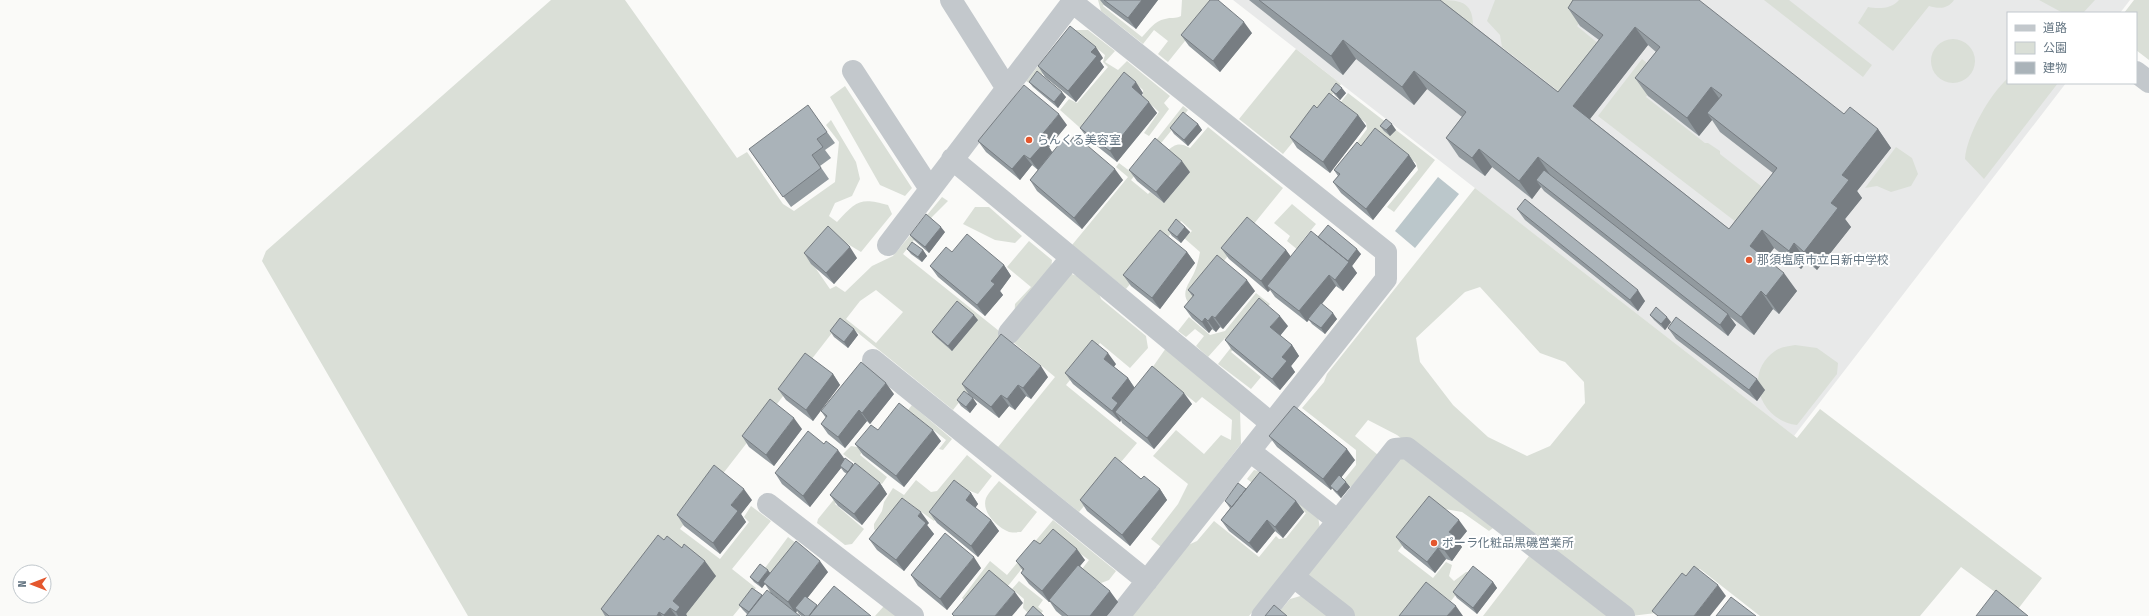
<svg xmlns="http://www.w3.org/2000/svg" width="2149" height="616" viewBox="0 0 2149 616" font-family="'Fira Sans Condensed','Noto Sans JP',sans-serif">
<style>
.built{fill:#e8e9e9}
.green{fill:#dadfd7;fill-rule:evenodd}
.water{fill:#bbc7cb}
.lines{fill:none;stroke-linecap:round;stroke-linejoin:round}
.minor{stroke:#c3c8cc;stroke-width:22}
.wall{fill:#929a9f;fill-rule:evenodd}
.shaded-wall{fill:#777d82}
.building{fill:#aab3b9;stroke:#777d82;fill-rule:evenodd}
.poi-dot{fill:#e4572e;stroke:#fff;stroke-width:1.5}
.labels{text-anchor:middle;stroke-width:4;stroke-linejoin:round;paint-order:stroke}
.poi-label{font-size:12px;fill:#657683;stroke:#fff;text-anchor:start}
</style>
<rect width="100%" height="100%" fill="#fafaf8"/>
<path class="built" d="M1233,0H2130L2120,13H2008V83H2066L1794,436Z"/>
<path class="green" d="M551,0H625L737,158L747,152L783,204L794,211L835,182L839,142L826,125L831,120L856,162L860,179L852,196L835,203L829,216L837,222C856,201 860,197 888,205L892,214L861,252L836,237L812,263L830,289L836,286L845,292L872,266L893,256L942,197L948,201L932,217L903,254L1009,339L953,410L842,320L680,529L720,559L749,522L744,517L751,506L771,521L732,569L756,588L733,616H468L262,261L266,251ZM876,290L903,312L876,343L846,319L860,301Z
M1098,0H1106L1103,6L1142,37C1149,30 1154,21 1165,19C1171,17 1175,19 1181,16L1182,0H1218L1168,62L1158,54L1168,41L1154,30L1143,44L1101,11Z
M1435,0C1460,0 1474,0 1473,29Z
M1495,0H1580L1591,9L1577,26L1611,54L1572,102L1502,47L1500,35L1487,21Z
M1764,0H1789L1872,65L1863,77Z
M1899,0H1954C1948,9 1939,9 1929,6L1893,51L1858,23L1868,7C1878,9 1892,9 1899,0Z
M2039,0H2095L2083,13H2063Z
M2134,0H2149V60L2136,50V13H2124Z
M1067,30H1088L1115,51L1105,62L1118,70L1127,61L1170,96L1164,103L1169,109L1149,136L1144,133L1159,112L1143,97V90L1132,80L1087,134L1060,110L1069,99L1077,103L1108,67L1103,62L1105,55L1081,35H1074L1041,76L1031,84L1026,81Z
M1931 61a22 22 0 1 1 44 0a22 22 0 1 1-44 0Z
M1296,49L1341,84L1283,154L1239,119Z
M1642,59L1662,75L1646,97L1705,143H1708L1720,151V154L1775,197L1749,232L1598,116Z
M2008,78V83H2058L1984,179L1965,159C1967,135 1989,95 2008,78Z
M845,86L912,188L905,196L880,185L830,97Z
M1348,93L1435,160L1394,212L1387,207L1418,170L1416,163L1377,133L1344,160L1367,129L1366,123L1340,103Z
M1183,106L1188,110L1131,180L1148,194L1150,192L1164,203L1190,172L1166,152C1175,144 1179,142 1190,148L1208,127L1283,188L1189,304C1179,291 1192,281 1196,268C1198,263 1199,257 1200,252L1184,238L1192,231L1181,221L1126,289L1072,245L1128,177L1116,167L1119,163L1131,172Z
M1896,147L1912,158L1918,174L1911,186L1891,192L1877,186L1865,188Z
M1475,188L1797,438L1820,409L2042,578L2018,609L1961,567L1920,616H1760L1700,569L1691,570L1656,613L1631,616L1397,435L1368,420L1355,436L1378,455L1351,487L1343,481L1356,465V450L1302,408L1324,382L1327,374ZM1480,287L1540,353L1565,362L1584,382L1585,403L1550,446L1527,456L1488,437L1453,405L1420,362L1416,338L1465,292Z
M1292,204L1316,224L1302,241L1310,249L1304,255L1287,241L1290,236L1274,223Z
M975,207H989L1022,236L1015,243L995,240L963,224Z
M1029,241L1052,260L1051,270C1070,272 1096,279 1101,299L1146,336L1148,348L1130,368L1100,343L1066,385L1137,443L1079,512L998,447L1055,377L1013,342L1015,304L1031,287L1007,267Z
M1256,293L1270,304L1231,352L1261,377L1251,389L1218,364L1233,345L1225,338L1208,357L1196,346L1204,336L1195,329L1186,337L1178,331L1189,317L1210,335L1225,331Z
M1795,345L1817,348L1838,363L1837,374L1797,425C1761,421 1742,374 1775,351C1780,347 1789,346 1795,345Z
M1166,348L1240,410L1241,444L1161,547L1151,539L1178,504L1188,484L1153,456L1176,430L1204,454L1221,435L1231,440L1232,420L1202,397L1196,403L1152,368Z
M912,405L952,439L943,450L939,449L946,440L908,410Z
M863,441L868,444L860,455L887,477L882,484L843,454L851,446L857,447Z
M967,455L992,476L978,494L962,488L934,521L909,503L881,537L874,529V524L882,511L884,502L893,488L904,495L916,480L931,492L937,491Z
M1395,458L1404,459L1493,528L1489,531L1462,512L1445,509L1436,503L1398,551L1433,578L1446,562L1452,565L1449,576L1454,581L1466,572L1472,573L1451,601L1434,589L1413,616H1351L1308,582L1307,569Z
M1254,470L1262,472L1318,516L1320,529L1249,616H1124L1175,551L1197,541L1214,521L1259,557L1276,536L1279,539L1286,538L1306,513L1267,481L1260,489L1247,479Z
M849,481L852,484L835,504L864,529L852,544L845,545L817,523L818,519Z
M999,481L1037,512L1021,532C1017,532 1012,533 1009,532C997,527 981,512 986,498C989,492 995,486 999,481Z
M1053,520L1116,571L1109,580L1101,583L1082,569L1089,560L1051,532L1008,586L971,608L962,598L990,561L1007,575Z
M788,537L800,546L776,576L765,568Z
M1529,556L1607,616H1483Z
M1019,581L1043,600L1038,607L1043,611L1039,616H1031L1023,608L1024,599L1012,589Z
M1304,595L1330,616H1286L1279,612L1290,599Z
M884,606L897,616H875Z"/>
<path class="water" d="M1438,177L1459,194L1415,248L1395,231Z"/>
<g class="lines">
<path class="minor" d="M951,0L1006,87
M1072,2L1386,252V279L1119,616
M853,71L930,189
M2136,72L2149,82
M952,159L1272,424
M888,245L1074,0
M1009,333L1071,258
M873,360L1147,581
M1250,451L1338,521
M768,504L913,616
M1294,577L1344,616
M1262,616L1395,449L1407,448L1624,616"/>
</g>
<path class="wall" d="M1100,0H1158L1136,29L1104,5Z
M1249,0H1440L1558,92L1599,40L1580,26L1568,8L1573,0L1844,114L1878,129L1891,148L1857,191L1862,198L1845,219L1851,227L1817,270L1807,262L1801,269L1774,248L1766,259L1797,291L1779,314L1773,309L1754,335L1729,316L1736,325L1728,336L1544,191L1541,187L1532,199L1492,167L1485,176L1459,157L1446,138L1462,117L1427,89L1414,105L1356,59L1343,75ZM1648,45L1656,52L1635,78L1648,96L1699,136L1712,120L1720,132L1773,173L1729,229L1590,119Z
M1252,33L1220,72L1189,46L1181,35Z
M1103,58L1100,61L1104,67L1076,102L1045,77L1038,66Z
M1029,82L1066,97L1058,108L1033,87Z
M1331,90L1346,93L1340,100L1335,95Z
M1143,93L1142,95L1157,113L1117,162L1088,139L1080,128Z
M1317,108L1358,115L1366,126L1330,173L1297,148L1290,137Z
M1198,124L1202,130L1188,146L1174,134L1170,128Z
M1067,125L1049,147L1052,152L1069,143L1123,180L1082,229L1037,191L1030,180L1038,170L1032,165L1020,180L986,152L978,141Z
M1380,126L1396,130L1390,136L1384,131Z
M827,132L835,143L825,150L831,158L820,166L829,179L791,207L749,149Z
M1361,146L1409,155L1416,166L1373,220L1341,193L1333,182L1338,176L1334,170Z
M1129,170L1190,172L1164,203L1137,181Z
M1517,209L1645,301L1638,311L1525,220Z
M1185,227L1190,232L1181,243L1172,236L1168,230Z
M945,232L929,253L914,240L910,235Z
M1318,237L1361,254L1352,266L1357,273L1343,291L1336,286L1322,304L1337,319L1325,334L1312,324L1309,320L1307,322L1275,297L1270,290L1268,292L1229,259L1221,248L1286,250L1291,257Z
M907,249L923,250L927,256L922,262L911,254Z
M952,252L1004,265L1011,276L1000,291L1003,295L985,316L938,277L930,266Z
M1187,252L1195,263L1160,309L1131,286L1123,275Z
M804,253L857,258L834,284L811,264Z
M1188,290L1255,291L1223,329L1220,327L1216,332L1212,329L1209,333L1192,318L1184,307L1193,297Z
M1650,315L1671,322L1665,330L1654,320Z
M978,320L952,351L936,337L932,332Z
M1288,326L1280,336L1292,345L1299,356L1291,366L1295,372L1280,390L1232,350L1225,340Z
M1668,328L1765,390L1757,401L1676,339Z
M854,329L858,335L848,348L834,337L830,331Z
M1116,364L1114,367L1128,378L1135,388L1192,404L1154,449L1122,423L1121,420L1120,422L1073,384L1065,373Z
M833,374L840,385L813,421L786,400L778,389Z
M1048,377L1031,399L1026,396L1015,410L1009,406L999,418L969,395L962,384Z
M894,394L870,424L867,421L845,448L828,434L821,424L826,418L821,411Z
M957,400L977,404L970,413L961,406Z
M802,429L774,466L749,447L742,436Z
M878,430L941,441L904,487L863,455L855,444Z
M1269,436L1355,460L1341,477L1350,487L1341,498L1334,491L1332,488L1331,490L1277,447Z
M824,444L844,459L854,465L880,483L887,494L862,525L838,506L830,495L847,474L844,472L841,468L810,507L782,484L775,473Z
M1141,479L1160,489L1167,500L1130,546L1087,511L1080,500Z
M1246,489L1296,501L1304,512L1283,538L1275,531L1257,553L1229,531L1221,520L1230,508L1225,501Z
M971,493L978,504L975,508L991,520L999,531L978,557L937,523L929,512Z
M752,500L741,514L746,522L720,554L684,526L677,515Z
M929,523L927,525L934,534L904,571L877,550L869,539Z
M1467,531L1458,542L1462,547L1452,561L1446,559L1435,573L1404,548L1396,537Z
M664,540L716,576L686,614L687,616H605L601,609Z
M1040,544L1085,560L1080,566L1118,602L1107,616H1062L1056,611L1050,602H1049L1029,584L1021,573L1023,571L1016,561Z
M981,568L947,610L918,586L911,575Z
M828,572L807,598L817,606L871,616H801L799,614L797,611L796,613L747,614L743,610L739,605L762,595L787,606L771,593L765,584L762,588L754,582L750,577L770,573Z
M1493,582L1497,588L1477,614L1457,598L1453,592Z"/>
<path class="shaded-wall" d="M1142,0H1158L1136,29L1128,18Z
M1244,22L1252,33L1220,72L1213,61Z
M1635,27L1648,45L1586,124L1573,106Z
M1343,40L1356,59L1343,75L1331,56Z
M1096,47L1103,58L1100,61L1104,67L1076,102L1068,91L1091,52Z
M1414,71L1427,89L1414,105L1402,87Z
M1136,82L1143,93L1139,98L1132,87Z
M1711,87L1724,105L1707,113L1712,120L1699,136L1687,118Z
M1342,88L1346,93L1340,100L1336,94Z
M1062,92L1066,97L1058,108L1054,102Z
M1149,102L1157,113L1117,162L1110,151Z
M1059,114L1067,125L1049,147L1052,152L1038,170L1030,159L1040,137Z
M1358,115L1366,126L1330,173L1323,162Z
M1198,124L1202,130L1188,146L1184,140Z
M1392,124L1396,130L1390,136L1386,130Z
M1878,129L1891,148L1857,191L1862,198L1845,219L1851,227L1817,270L1804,252L1842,175Z
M1479,149L1492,167L1485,176L1472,158Z
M1024,155L1032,165L1020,180L1012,169Z
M1409,155L1416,166L1373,220L1366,209Z
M1538,157L1551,176L1536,180L1541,187L1532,199L1519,181Z
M1182,161L1190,172L1164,203L1156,192Z
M1115,169L1123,180L1082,229L1074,218Z
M941,227L945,232L929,253L925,247Z
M1185,227L1190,232L1181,243L1177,237Z
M1762,230L1774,248L1762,264L1750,246Z
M1794,243L1807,262L1801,269L1789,251Z
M850,247L857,258L834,284L826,273Z
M1357,249L1361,254L1352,266L1357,273L1343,291L1335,280L1347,261Z
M923,250L927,256L922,262L918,257Z
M1286,250L1294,261L1267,286L1270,290L1268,292L1261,281Z
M1187,252L1195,263L1160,309L1152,298Z
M1004,265L1011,276L1000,291L1003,295L985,316L977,305L991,281Z
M1784,273L1797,291L1779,314L1766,296Z
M1329,275L1336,286L1307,322L1299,311Z
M1247,280L1255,291L1223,329L1215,318Z
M1638,290L1645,301L1638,311L1630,300Z
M1761,291L1773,309L1754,335L1741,317Z
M1333,313L1337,319L1325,334L1321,328Z
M1728,314L1736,325L1728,336L1720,325Z
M974,315L978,320L952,351L948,346Z
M1212,316L1220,327L1216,332L1208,321Z
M1280,316L1288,326L1278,338L1270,327Z
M1667,317L1671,322L1665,330L1661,324Z
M1205,318L1212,329L1209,333L1202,322Z
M854,329L858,335L848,348L844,342Z
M1292,345L1299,356L1291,366L1295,372L1280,390L1272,379L1282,357Z
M1108,353L1116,364L1111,370L1104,359Z
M1041,366L1048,377L1031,399L1023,388Z
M833,374L840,385L813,421L806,410Z
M1128,378L1135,389L1115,412L1121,420L1120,422L1112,411V398Z
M1757,379L1765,390L1757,401L1749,390Z
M886,383L894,394L870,424L862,413Z
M1018,385L1026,396L1015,410L1007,399Z
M1184,393L1192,404L1154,449L1147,438Z
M1001,395L1009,406L999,418L991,407Z
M973,398L977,404L970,413L966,407Z
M859,410L867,421L845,448L838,437Z
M794,418L802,429L774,466L766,455Z
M933,430L941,441L904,487L896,476Z
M1347,449L1355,460L1333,488L1330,486L1332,488L1331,490L1323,479Z
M838,450L846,461L840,466L841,468L810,507L803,496Z
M1346,482L1350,487L1341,498L1337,492Z
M880,483L887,494L862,525L854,514Z
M744,489L752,500L741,514L746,522L720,554L713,543L731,505Z
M1160,489L1167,500L1130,546L1122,535Z
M971,493L978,504L973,511L966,500Z
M1296,501L1304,512L1283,538L1275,527Z
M921,512L929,523L927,525L934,534L904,571L896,560L918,516Z
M991,520L999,531L978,557L971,546Z
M1267,520L1275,531L1257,553L1249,543Z
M1459,520L1467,531L1458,542L1462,547L1452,561L1444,550L1449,532Z
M1438,548L1446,559L1435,573L1427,562Z
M1077,549L1085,560L1050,601L1049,600L1050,602H1049L1042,591Z
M974,557L981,568L947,610L940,599Z
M705,561L716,576L686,614L687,616H678L676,612L673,601Z
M820,561L828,572L798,610L795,608L797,611L795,613L788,602Z
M768,570L772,575L763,582L765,584L762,588L758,583Z
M1493,582L1497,588L1477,614L1473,608Z
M1718,585L1726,596L1710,616H1694Z
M1110,591L1118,602L1107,616H1090Z
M1015,592L1023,603L1012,616H995Z
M1456,606L1463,616H1447Z
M670,608L676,616H664V615Z
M659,612L662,616H657Z"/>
<path class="building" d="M1104,0H1142L1128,18Z
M1210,0H1218L1244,22L1213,61L1181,35Z
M1259,0H1440L1558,92L1603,35L1568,8L1573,0H1699L1844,114L1850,107L1878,129L1842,175L1849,180L1831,203L1838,208L1804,252L1794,243L1789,251L1762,230L1750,246L1784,273L1766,296L1761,291L1741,317L1538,157L1519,181L1479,149L1472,158L1446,138L1466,112L1414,71L1402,87L1343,40L1331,56ZM1635,27L1660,47L1635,78L1687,118L1711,87L1722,95L1707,113L1777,168L1729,229L1573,106Z
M1070,26L1096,47L1091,52L1097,56L1068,91L1038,66Z
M1037,71L1062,92L1054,102L1029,82Z
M1124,72L1136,82L1132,87L1149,102L1110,151L1080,128Z
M1336,83L1342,88L1336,94L1331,90Z
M1024,85L1059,114L1040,137L1045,142L1030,159L1024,155L1012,169L978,141Z
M1329,93L1358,115L1323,162L1290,137L1314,105L1317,108Z
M808,105L827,132L817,139L823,147L812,155L821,168L783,197L749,149Z
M1183,112L1198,124L1184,140L1170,128Z
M1386,119L1392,124L1386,130L1380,126Z
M1375,128L1409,155L1366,209L1333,182L1340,174L1334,170L1357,142L1361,146Z
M1075,135L1115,169L1074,218L1030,180L1064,138L1069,143Z
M1155,138L1182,161L1156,192L1129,170Z
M1544,170L1728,314L1720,325L1536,180Z
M1525,199L1638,290L1630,300L1517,209Z
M926,214L941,227L925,247L910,235Z
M1247,217L1286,250L1261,281L1221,248Z
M1176,219L1185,227L1177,237L1168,230Z
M1328,225L1357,249L1348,261L1318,237Z
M828,226L850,247L826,273L804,253Z
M1160,230L1187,252L1152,298L1123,275Z
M1311,231L1349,262L1335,280L1329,275L1299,311L1267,286Z
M967,234L1004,265L991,281L995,284L977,305L930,266L946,247L952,252Z
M912,242L923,250L918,257L907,249Z
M1217,255L1247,280L1215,318L1212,316L1208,321L1205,318L1202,322L1184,307L1194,295L1188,290Z
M1259,298L1280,316L1270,327L1292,345L1282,357L1287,361L1272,379L1225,340Z
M957,301L974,315L948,346L932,332Z
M1321,303L1333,313L1321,328L1308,319Z
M1656,307L1667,317L1661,324L1650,315Z
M1676,317L1757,379L1749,390L1668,328Z
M840,318L854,329L844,342L830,331Z
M1001,334L1041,366L1023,388L1018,385L1007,399L1001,395L991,407L962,384Z
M1092,340L1108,353L1104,359L1128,378L1112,398L1118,403L1112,411L1065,373Z
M805,353L833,374L806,410L778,389Z
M861,362L886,383L862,413L859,410L838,437L821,424L827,416L821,411Z
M1152,366L1184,393L1147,438L1115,412Z
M964,391L973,398L966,407L957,400Z
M770,399L794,418L766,455L742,436Z
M899,403L933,430L896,476L855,444L871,425L878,430Z
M1294,406L1347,449L1323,479L1269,436Z
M808,431L824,444L826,441L838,450L803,496L775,473Z
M1115,457L1141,479L1144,476L1160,489L1122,535L1080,500Z
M845,458L853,464L848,472L840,466Z
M855,463L880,483L854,514L830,495Z
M714,465L744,489L731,505L738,511L713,543L677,515Z
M1260,472L1296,501L1275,527L1267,520L1249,543L1221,520Z
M1339,475L1346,482L1337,492L1330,486Z
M954,480L971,493L966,500L991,520L971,546L929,512Z
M1238,483L1246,489L1232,507L1225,501Z
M1429,496L1459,520L1449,532L1455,536L1444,550L1438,548L1427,562L1396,537Z
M902,498L921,512L918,516L926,523L896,560L869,539Z
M1053,529L1077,549L1042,591L1021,573L1024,569L1016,561L1034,540L1040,544Z
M945,533L974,557L940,599L911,575Z
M658,535L664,540L667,536L682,548L684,544L705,561L673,601L680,607L676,612L670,608L664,615L659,612L657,616H609L601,609Z
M796,541L820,561L788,602L763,582Z
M760,564L768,570L758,583L750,577Z
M1078,565L1110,591L1090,616H1068L1049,600Z
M1473,566L1493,582L1473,608L1453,592Z
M1694,566L1718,585L1694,616H1658L1652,611L1682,573L1686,576Z
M989,570L1015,592L995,616H954L952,614Z
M1426,582L1456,606L1447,616H1399Z
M834,586L871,616H809Z
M752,588L762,595L749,612L739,605Z
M767,590L800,616H746Z
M1996,590L2028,616H1976Z
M805,596L817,605L809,616H805L795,608Z
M1731,597L1756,616H1716Z
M1274,605L1287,616H1265Z
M1033,606L1044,616H1025Z"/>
<g class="poi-dot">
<circle cx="1029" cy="140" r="4"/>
<circle cx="1749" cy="260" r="4"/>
<circle cx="1434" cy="543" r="4"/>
</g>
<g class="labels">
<g class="poi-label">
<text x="1037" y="144">らんくる美容室</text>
<text x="1757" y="264">那須塩原市立日新中学校</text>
<text x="1442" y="547">ポーラ化粧品黒磯営業所</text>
</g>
</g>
<rect x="2007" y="12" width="130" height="72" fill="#ffffff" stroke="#c1c8cd"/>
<rect x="2015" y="25" width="20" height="6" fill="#c3c8cc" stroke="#c1c8cd"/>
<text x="2043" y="32" font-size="12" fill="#657683">道路</text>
<rect x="2015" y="42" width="20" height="12" fill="#dadfd7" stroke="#c1c8cd"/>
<text x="2043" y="52" font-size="12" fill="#657683">公園</text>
<rect x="2015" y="62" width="20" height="12" fill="#aab3b9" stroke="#c1c8cd"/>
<text x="2043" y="72" font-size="12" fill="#657683">建物</text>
<g transform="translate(32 584) rotate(270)"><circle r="19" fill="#ffffff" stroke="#c1c8cd"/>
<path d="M0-3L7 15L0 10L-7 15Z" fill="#e4572e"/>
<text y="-6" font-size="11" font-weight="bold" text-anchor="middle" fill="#657683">N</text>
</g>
</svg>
